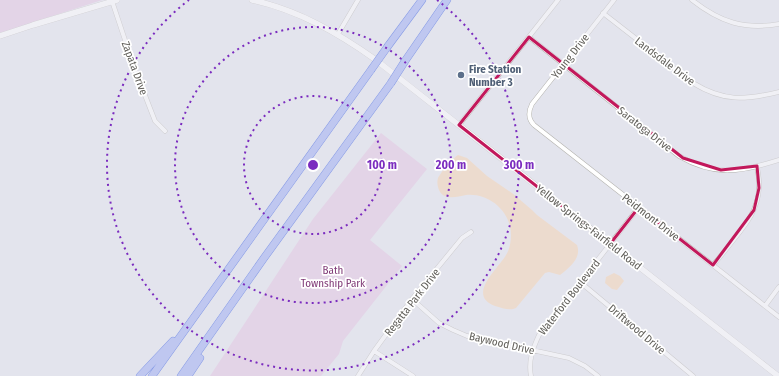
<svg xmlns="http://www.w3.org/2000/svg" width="779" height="376" viewBox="0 0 779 376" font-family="'Fira Sans Condensed',sans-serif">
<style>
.green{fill:#e2c1e0}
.water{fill:#f7d1a8}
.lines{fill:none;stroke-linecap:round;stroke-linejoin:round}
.minor-casing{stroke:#b2b1ac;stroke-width:5}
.secondary-casing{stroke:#b2b0ac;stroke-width:6}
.motorway-casing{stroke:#1342dc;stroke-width:8}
.minor{stroke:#fff;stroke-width:4}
.secondary{stroke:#fff;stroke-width:5.5}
.motorway{stroke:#93a4f4;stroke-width:7}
.motorway-bridge-casing{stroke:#1342dc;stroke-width:8;stroke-linecap:butt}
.motorway-bridge{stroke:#93a4f4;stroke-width:7}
.marked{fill:none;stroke:#c2185b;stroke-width:3;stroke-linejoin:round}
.ring{fill:none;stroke:#7b2cbf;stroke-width:2;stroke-dasharray:2 4}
.service-dot{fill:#5c6f8a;stroke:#fff;stroke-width:1.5}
.labels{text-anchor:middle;stroke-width:3.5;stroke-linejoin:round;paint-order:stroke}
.street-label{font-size:11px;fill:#62605b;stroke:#fff}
.service-label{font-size:11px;font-weight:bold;fill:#4e5e75;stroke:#fff;text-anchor:start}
.park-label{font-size:11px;fill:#813c78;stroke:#fff}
.centre{fill:#7b2cbf;stroke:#fff;stroke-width:2}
.ring-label{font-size:12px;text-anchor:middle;font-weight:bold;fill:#7b2cbf;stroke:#fff;stroke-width:3.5;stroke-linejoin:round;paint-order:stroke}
</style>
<rect width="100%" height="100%" fill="#e3e4ed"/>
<path class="green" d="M0,0H102L0,33Z
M381,133L427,169L370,240L402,266L343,341L339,354L321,376H210L313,219Z"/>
<path class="water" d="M458,155L467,158L487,176L512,193L532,210L537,215L577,245C582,258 569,268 560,275L549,272L545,273L516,308C510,311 502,308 495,306C466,295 498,269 506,255C511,247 512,235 510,226C505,206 485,193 466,195C459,196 452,199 445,196C439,194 436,184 438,178C441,172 453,158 458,155Z
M614,273L620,276L624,281L617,290L612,289L605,283L606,277Z"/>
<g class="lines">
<g class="minor-casing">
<path id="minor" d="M614,0L532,104C528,112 528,119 534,125L779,317
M692,0C720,22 744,30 779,24
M112,1L134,67L155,121L165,131
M603,13L693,83C724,102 745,100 779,92
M338,34L358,0
M529,37L679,156C715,177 741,172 779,160
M459,125L558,0
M713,265C721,256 728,247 735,238C747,223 758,209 759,188C760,181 758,174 757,166
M580,282L693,376
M412,299L439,323L453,330L467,336L569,358L585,366L598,376
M765,306L779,287
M374,351L413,376
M358,376L374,351L412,299L462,238L471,232
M531,376C528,361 533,348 539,335L639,207"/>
</g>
<g class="secondary-casing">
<path id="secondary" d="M252,0C298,10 338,33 376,60L778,376
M0,36L33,25L117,0"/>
</g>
<g class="motorway-casing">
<path id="motorway" d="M388,46L422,0
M405,61L447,0
M140,376L173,341
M152,376L371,70
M181,376L264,258L391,83
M188,376L200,358"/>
</g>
<use href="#minor" class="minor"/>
<use href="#secondary" class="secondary"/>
<use href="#motorway" class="motorway"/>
<g class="motorway-bridge-casing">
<path id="motorway-bridge" d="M371,70L388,46
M391,83L405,61"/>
</g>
<use href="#motorway-bridge" class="motorway-bridge"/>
</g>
<path d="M0 0H779V376H0ZM529,37L683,158L721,170L757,166L759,188L754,210L713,265L639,207L610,244L459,125Z" fill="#e3e4ed" fill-opacity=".55" fill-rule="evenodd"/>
<path class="marked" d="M529,37L683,158L721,170L757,166L759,188L754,210L713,265L639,207L610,244L459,125Z"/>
<g class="ring">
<circle cx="313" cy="165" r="69"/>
<circle cx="313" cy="165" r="138"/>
<path d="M437 0A206 206 0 1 1 189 0"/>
</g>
<circle class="service-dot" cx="461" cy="75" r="4"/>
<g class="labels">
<g class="street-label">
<text transform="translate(570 56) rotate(-52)" y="4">Young Drive</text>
<text transform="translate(665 61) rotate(37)" y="4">Landsdale Drive</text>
<text transform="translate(135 68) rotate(70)" y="4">Zapata Drive</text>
<text transform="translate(645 129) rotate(38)" y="4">Saratoga Drive</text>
<text transform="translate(651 217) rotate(38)" y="4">Peidmont Drive</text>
<text transform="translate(589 227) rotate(38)" y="4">Yellow Springs-Fairfield Road</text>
<text transform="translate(569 297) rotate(-52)" y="4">Waterford Boulevard</text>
<text transform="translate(412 302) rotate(-52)" y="4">Regatta Park Drive</text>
<text transform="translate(637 329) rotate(40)" y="4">Driftwood Drive</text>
<text transform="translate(502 343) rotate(13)" y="4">Baywood Drive</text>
</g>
<g class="service-label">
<text x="469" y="73">Fire Station<tspan x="469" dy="13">Number 3</tspan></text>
</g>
<g class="park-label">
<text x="333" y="274">Bath<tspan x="333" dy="13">Township Park</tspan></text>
</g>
</g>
<circle cx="313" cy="165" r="6" class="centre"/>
<g class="ring-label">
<text x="382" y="169">100 m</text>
<text x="451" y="169">200 m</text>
<text x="519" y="169">300 m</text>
</g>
</svg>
